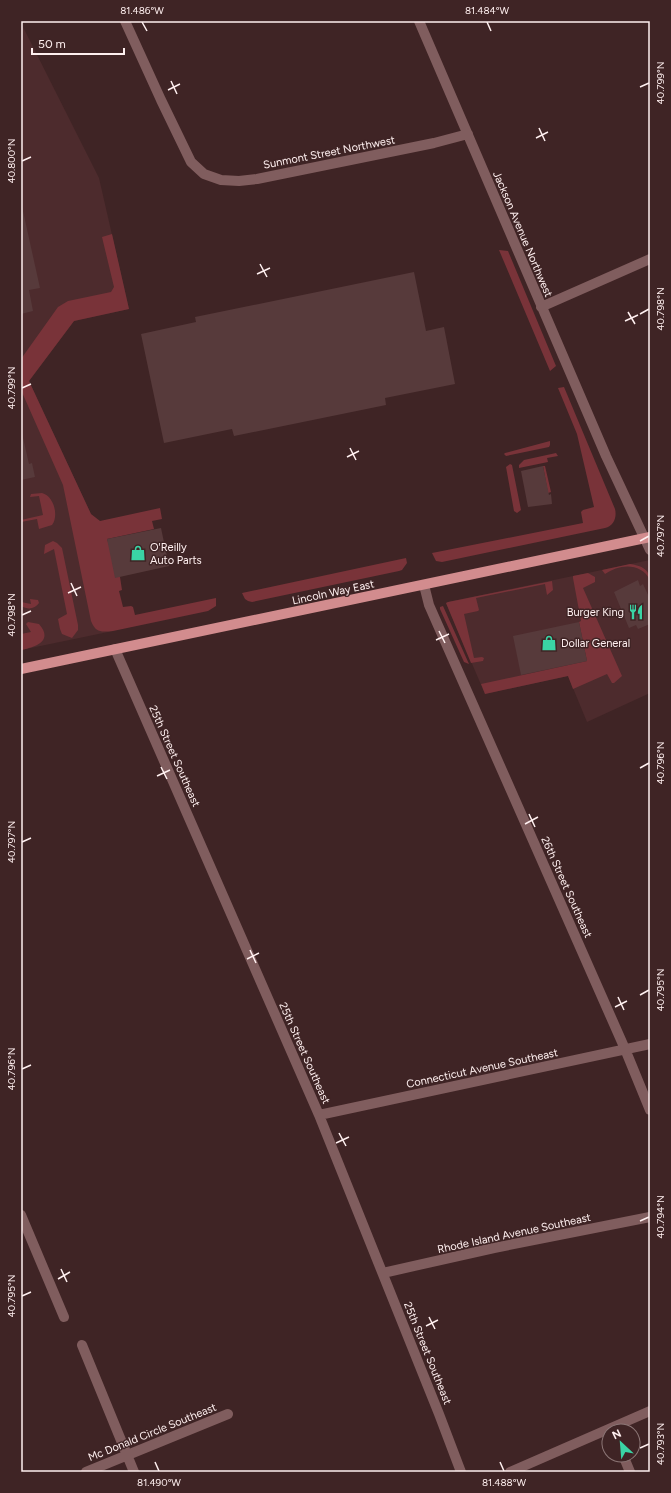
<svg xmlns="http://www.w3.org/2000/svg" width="671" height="1493" viewBox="0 0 671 1493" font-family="Figtree,sans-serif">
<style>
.built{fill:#4d2b2d}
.green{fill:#793339}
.building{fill:#573a3b}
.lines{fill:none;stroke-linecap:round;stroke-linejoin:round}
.minor{stroke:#805d5e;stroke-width:10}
.major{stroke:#d28c8e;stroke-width:10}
.ticks{fill:none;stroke:#fff0f0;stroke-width:1.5}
.labels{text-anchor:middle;stroke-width:3;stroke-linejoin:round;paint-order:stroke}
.street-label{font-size:11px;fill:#fff0f0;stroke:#3f2425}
.poi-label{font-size:11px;fill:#fff0f0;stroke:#3f2425;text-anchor:start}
.neatline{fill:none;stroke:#fff0f0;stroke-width:1.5}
.ticks-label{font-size:10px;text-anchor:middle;fill:#fff0f0}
</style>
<rect width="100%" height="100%" fill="#3f2425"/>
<path class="built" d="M21,23L99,178L129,309L74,321L29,381L91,514L113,631L21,650Z
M650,560V693L587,722L568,676L485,694L446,603L448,602Z"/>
<path class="green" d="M112,234L129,309L74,321L29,381L91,514L100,521L160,508L162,519L152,521L154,529L107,539L120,577L122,590L119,591L123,607L131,606L133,607L135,615L216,598V606L208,611L113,631C101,632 96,633 91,621L63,485L21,390V359L58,307L68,301L111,292L114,287L102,237Z
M499,250L508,251L556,366L550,371Z
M564,387L615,509C617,517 614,526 605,528L442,562L436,561L432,553L583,523L581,512L583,510L594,507L577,434L558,388Z
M550,441V445L549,447L506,456L504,454L505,453Z
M556,453L558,456L547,458L548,462L519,468V465L524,460Z
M510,464L512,465L521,510L517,513L514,511L506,467Z
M543,466H545L551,492L548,493Z
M42,493C54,496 59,516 52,525L39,529L37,519L21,522V520L43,515L39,496L30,497L31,494Z
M53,541L57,543L62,548L78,625V630L72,638L62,634L60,629L58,619L67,614L54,549L44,554L45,545Z
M406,558L407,563L402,570L399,571L252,602L248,601L245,599L242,593Z
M630,564C639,565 650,569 650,580C641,562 619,564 605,574L602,570Z
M588,573L595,577V582L583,588L622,676L614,683H612L607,674L573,689L568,676L485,694L481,684L587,661L579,622L581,621L573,578V576Z
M552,581L553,590L547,595L545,584L476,598L479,610L478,611L464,614L474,658L482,657L484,658L483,661L471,663L446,603L448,602Z
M30,599L38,600L39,603C35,609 28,610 21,606V602L31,604Z
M443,606L469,664L464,662L440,609V607Z
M28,622L39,624C54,641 35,647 21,650V634L31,632L26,624Z"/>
<path class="building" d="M21,202L40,288L29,290L33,311L21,314Z
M414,272L426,331L444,327L455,384L385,398L386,405L234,436L232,429L164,443L141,334L196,322L195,317Z
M21,429L29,464L32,463L35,477L21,480Z
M543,466L549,495L551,494L552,504L528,507L521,471Z
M161,528L169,566L115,578L107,539Z
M638,580L640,586L643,584L650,599V624L638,629L636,625L629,628L614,592Z
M579,622L587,661L521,675L513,636Z"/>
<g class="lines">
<path class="minor" d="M125,21L161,100L191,162L204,174L221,180L239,181L257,179L434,143L468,134
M419,21L606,456L650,550
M541,307L650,259
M424,585L429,605L625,1049L650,1110
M115,649L319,1115L439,1414L461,1472
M319,1115L650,1044
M21,1215L64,1317
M383,1273L494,1248L650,1217
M82,1345L134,1472
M623,1455L630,1472
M86,1472L228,1414
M510,1472L650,1411"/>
<path class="major" d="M21,669L650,537"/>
</g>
<path class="ticks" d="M142,22L147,31M487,22L491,31M171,81L177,94M640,87L649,83M168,90L180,84M539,128L545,141M536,138L548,132M22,161L31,157M260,264L267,277M257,274L270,268M628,312L635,324M640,314L649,309M625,321L638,315M22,388L31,384M350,448L356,460M347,457L359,451M640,541L649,536M71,583L77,596M68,593L81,587M22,615L31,611M439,631L445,643M436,640L449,634M161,767L167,779M640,768L649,763M157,776L170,770M529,814L535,827M525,824L538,817M22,842L31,838M250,950L256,963M247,959L259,953M640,995L649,990M618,997L624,1010M615,1007L627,1001M22,1069L31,1065M339,1133L346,1146M336,1143L349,1137M640,1221L649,1217M61,1269L67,1282M58,1279L70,1272M22,1296L31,1292M429,1317L435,1329M426,1326L438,1320M640,1448L649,1444M155,1462L159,1471M500,1462L504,1471"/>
<defs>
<g id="shop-bare" transform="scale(1.2)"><path d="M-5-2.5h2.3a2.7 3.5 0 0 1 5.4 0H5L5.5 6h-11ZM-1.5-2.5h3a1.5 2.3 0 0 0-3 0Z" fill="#3ad4a5" stroke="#3f2425" stroke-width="2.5" paint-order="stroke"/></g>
<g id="restaurant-bare" transform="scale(1.2)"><path d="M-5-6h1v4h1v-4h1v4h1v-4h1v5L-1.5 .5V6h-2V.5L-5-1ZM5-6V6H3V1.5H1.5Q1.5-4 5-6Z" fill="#3ad4a5" stroke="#3f2425" stroke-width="2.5" paint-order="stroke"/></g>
</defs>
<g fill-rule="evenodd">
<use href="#shop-bare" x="138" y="553"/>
<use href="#restaurant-bare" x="636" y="612"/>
<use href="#shop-bare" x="549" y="643"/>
</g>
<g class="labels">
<g class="street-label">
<text transform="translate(329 152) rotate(-11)" y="4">Sunmont Street Northwest</text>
<text transform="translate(523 234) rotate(67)" y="4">Jackson Avenue Northwest</text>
<text transform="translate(333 592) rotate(-12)" y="4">Lincoln Way East</text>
<text transform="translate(175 756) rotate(66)" y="4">25th Street Southeast</text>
<text transform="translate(567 887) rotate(66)" y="4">26th Street Southeast</text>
<text transform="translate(305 1053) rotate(66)" y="4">25th Street Southeast</text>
<text transform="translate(482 1068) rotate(-12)" y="4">Connecticut Avenue Southeast</text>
<text transform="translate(514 1233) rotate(-12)" y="4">Rhode Island Avenue Southeast</text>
<text transform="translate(428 1353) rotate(68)" y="4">25th Street Southeast</text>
<text transform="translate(152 1432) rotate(-22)" y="4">Mc Donald Circle Southeast</text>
</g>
<g class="poi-label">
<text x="150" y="551">O'Reilly<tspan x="150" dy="13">Auto Parts</tspan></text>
<text x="624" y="616" text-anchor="end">Burger King</text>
<text x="561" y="647">Dollar General</text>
</g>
</g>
<rect width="671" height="1493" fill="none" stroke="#3f2425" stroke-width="44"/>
<g transform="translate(621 1443) rotate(334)"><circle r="19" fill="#3f2425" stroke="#8c7676"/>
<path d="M0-3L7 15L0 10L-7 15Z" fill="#3ad4a5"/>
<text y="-6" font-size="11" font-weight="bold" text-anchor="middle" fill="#fff0f0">N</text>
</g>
<path d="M32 48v6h92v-6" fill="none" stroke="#fff0f0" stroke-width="2"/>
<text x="38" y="48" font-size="12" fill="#fff0f0" stroke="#3f2425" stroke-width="3" paint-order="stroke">50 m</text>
<rect x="22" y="22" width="627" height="1449" class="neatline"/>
<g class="ticks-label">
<text x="142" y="14">81.486°W</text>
<text x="487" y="14">81.484°W</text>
<text transform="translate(660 83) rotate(-90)" y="4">40.799°N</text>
<text transform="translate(11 161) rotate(-90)" y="4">40.800°N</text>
<text transform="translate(660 309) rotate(-90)" y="4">40.798°N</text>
<text transform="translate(11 388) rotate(-90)" y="4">40.799°N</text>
<text transform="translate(660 536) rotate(-90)" y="4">40.797°N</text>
<text transform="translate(11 615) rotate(-90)" y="4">40.798°N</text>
<text transform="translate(660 763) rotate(-90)" y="4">40.796°N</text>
<text transform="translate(11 842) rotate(-90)" y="4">40.797°N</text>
<text transform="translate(660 990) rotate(-90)" y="4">40.795°N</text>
<text transform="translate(11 1069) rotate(-90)" y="4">40.796°N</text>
<text transform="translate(660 1217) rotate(-90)" y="4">40.794°N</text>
<text transform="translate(11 1296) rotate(-90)" y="4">40.795°N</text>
<text transform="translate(660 1444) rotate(-90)" y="4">40.793°N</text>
<text x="159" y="1486">81.490°W</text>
<text x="504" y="1486">81.488°W</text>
</g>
</svg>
